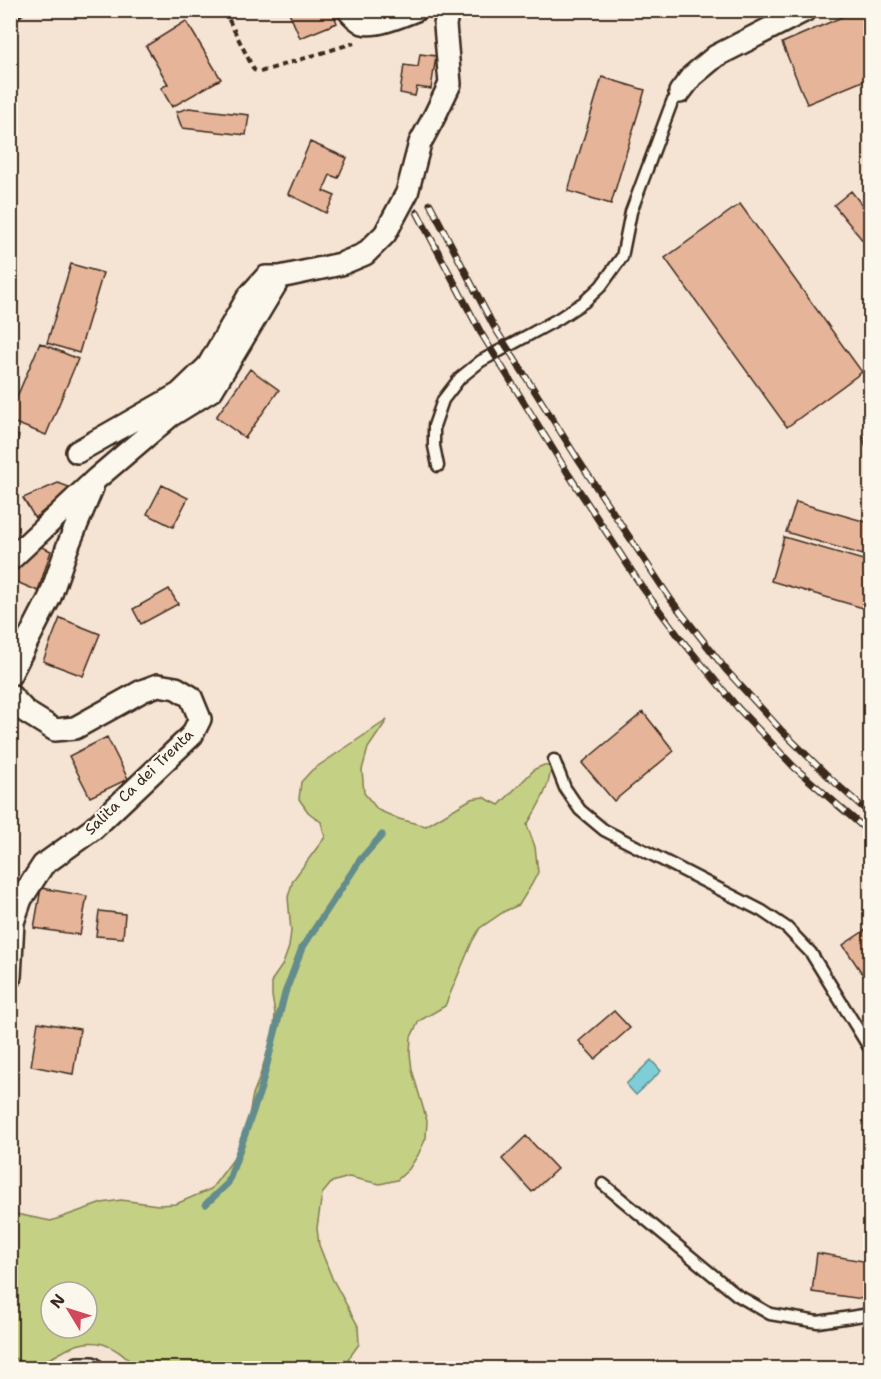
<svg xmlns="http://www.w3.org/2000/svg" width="881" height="1379" viewBox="0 0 881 1379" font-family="'Shantell Sans',sans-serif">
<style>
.green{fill:#c4d084;stroke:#807d51;stroke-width:1.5;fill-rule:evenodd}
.water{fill:#7eced7;stroke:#638c8d;stroke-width:1.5}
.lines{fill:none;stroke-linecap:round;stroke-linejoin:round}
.stream{stroke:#638c8d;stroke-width:7}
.building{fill:#e6b498;stroke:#3b2a1e;stroke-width:1.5}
.lane-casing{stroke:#3b2a1e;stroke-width:15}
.street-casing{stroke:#3b2a1e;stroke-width:26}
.path{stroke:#3b2a1e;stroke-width:4;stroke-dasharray:6 4.5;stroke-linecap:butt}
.lane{stroke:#fbf7ec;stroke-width:10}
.street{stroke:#fbf7ec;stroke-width:21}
.rail-casing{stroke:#3b2a1e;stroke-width:7}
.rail{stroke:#fbf7ec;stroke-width:4.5;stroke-dasharray:14;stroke-linecap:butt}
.labels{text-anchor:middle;stroke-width:4.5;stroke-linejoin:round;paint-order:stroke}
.street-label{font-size:15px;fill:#3b2a1e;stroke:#fbf7ec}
</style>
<rect width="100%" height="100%" fill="#f5e3d3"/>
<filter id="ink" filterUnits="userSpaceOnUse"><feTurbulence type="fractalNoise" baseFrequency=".0167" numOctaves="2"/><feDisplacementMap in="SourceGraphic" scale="12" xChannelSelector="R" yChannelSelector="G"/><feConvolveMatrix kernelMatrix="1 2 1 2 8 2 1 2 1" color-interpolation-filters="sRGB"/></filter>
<g filter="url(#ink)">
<path class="green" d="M387,720L368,748L362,770L364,793L378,810L399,819L426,826L471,799L483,797L499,805L535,769L544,765L551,767C549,790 538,806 527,825L535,847L538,872L532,884L519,905L505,911L480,928L472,942L445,1006L419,1021L411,1037L410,1053L412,1070L427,1121L426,1138L418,1155L409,1169L397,1180L380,1184L349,1177L332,1182L322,1194L317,1228L319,1245L332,1278L358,1326L359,1344L342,1368H138C127,1359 117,1348 103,1344C72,1336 57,1362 32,1364C24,1365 16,1359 10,1355L11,1211L16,1214L51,1221L102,1203L121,1200L158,1205L176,1204L211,1189L232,1161L247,1126L253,1094L259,1079L274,1030L275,1013L272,996V980L283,964L289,947L291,931L288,897L293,880L325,837L321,822L308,812L299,799L301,782L312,770ZM51,1292H87V1328H51Z"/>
<path class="water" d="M651,1060L661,1071L636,1095L626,1084Z"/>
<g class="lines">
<path class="stream" d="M10,720L15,715
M206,1204L228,1183L261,1088L285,993L302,948L360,860L382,835"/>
</g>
<path class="building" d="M288,10H332L337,23L300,38Z
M858,10H870V78L807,104L782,43Z
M186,21L221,79L172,107L161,88L168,84L146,46Z
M420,54L436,56L431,89L417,87L415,96L400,93L404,65L418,67Z
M602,77L645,90L611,204L568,191Z
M189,108L249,115L246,135L182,128L176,112Z
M310,142L347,158L338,178L330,175L323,191L335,196L326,213L288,194Z
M851,191L870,215V237L864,242L834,205Z
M740,204L862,372L787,427L665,258Z
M71,264L103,273L79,353L47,343Z
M40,343L78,359L46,435L10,421V413Z
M250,369L279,390L245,438L216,417Z
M10,433L19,436L10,463Z
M870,435V462L863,437Z
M58,483L72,488L53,513L47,508L35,518L23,498Z
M162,485L188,498L173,527L147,514Z
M796,502L870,523V557L786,532Z
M784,537L870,562V610L771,581Z
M35,544L51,551L38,591L12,580L24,551Z
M169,589L178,604L141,624L133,609Z
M60,618L100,634L83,676L43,661Z
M643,712L674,751L614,801L582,763Z
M107,737L128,779L90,797L69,756Z
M41,888L87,896L80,935L34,928Z
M99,911L125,914L123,938L96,936Z
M867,929L870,935V985L843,945Z
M614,1011L630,1028L595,1059L579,1041Z
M38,1022L80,1029L73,1074L31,1066Z
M526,1136L557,1169L532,1192L502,1159Z
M817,1253L869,1262L863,1299L812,1292Z"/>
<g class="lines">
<g class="lane-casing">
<path id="lane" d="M438,466L434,446V426L443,400L460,378L481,361L558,319L584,302L601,286L622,257L631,212L672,102L680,92
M554,760L565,788L580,810L604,830L762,911L787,928L811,953L870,1049
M603,1184L737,1295L770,1314L818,1322L870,1314"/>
</g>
<g class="street-casing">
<path id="street" d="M348,10C352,15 357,20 363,23C376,27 403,15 416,10
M680,92L692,76L716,56L806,10
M77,452L179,394L208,366L248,297L266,277H279
M10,560L96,479L170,416L212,390L280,277L341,264L365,254L385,234L407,193L420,143L434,117L450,84L445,25L448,10
M10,675L50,597L67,548L92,488
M10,695L26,712L55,730L75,728L142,691L158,685L176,688L191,697L200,719L192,735L93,829L43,865L21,899L13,922L10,977
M78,1368H92"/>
</g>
<path class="path" d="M224,10L254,70L260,72L354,43
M10,24L26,10"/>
<use href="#lane" class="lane"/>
<use href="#street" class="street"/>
<g class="rail-casing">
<path id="rail" d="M430,204L493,325L579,461L671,600L727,671L782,731L830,778L870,814
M417,212L481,333L569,475L642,587L680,638L738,708L794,767L870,833"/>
</g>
<use href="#rail" class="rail"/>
</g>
</g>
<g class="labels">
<g class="street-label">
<text transform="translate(139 782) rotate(-44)" y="5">Salita Ca dei Trenta</text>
</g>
</g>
<rect width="881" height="1379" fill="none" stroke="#fbf7ec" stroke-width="36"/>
<rect x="18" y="18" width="845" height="1343" fill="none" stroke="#3b2a1e" stroke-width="2" filter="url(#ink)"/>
<g transform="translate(69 1310) rotate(308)"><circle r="28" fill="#fbf7ec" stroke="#aea59a" stroke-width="1.5"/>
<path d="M0-4.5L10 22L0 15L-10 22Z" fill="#d1495b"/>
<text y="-9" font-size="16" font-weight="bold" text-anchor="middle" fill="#3b2a1e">N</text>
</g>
</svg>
